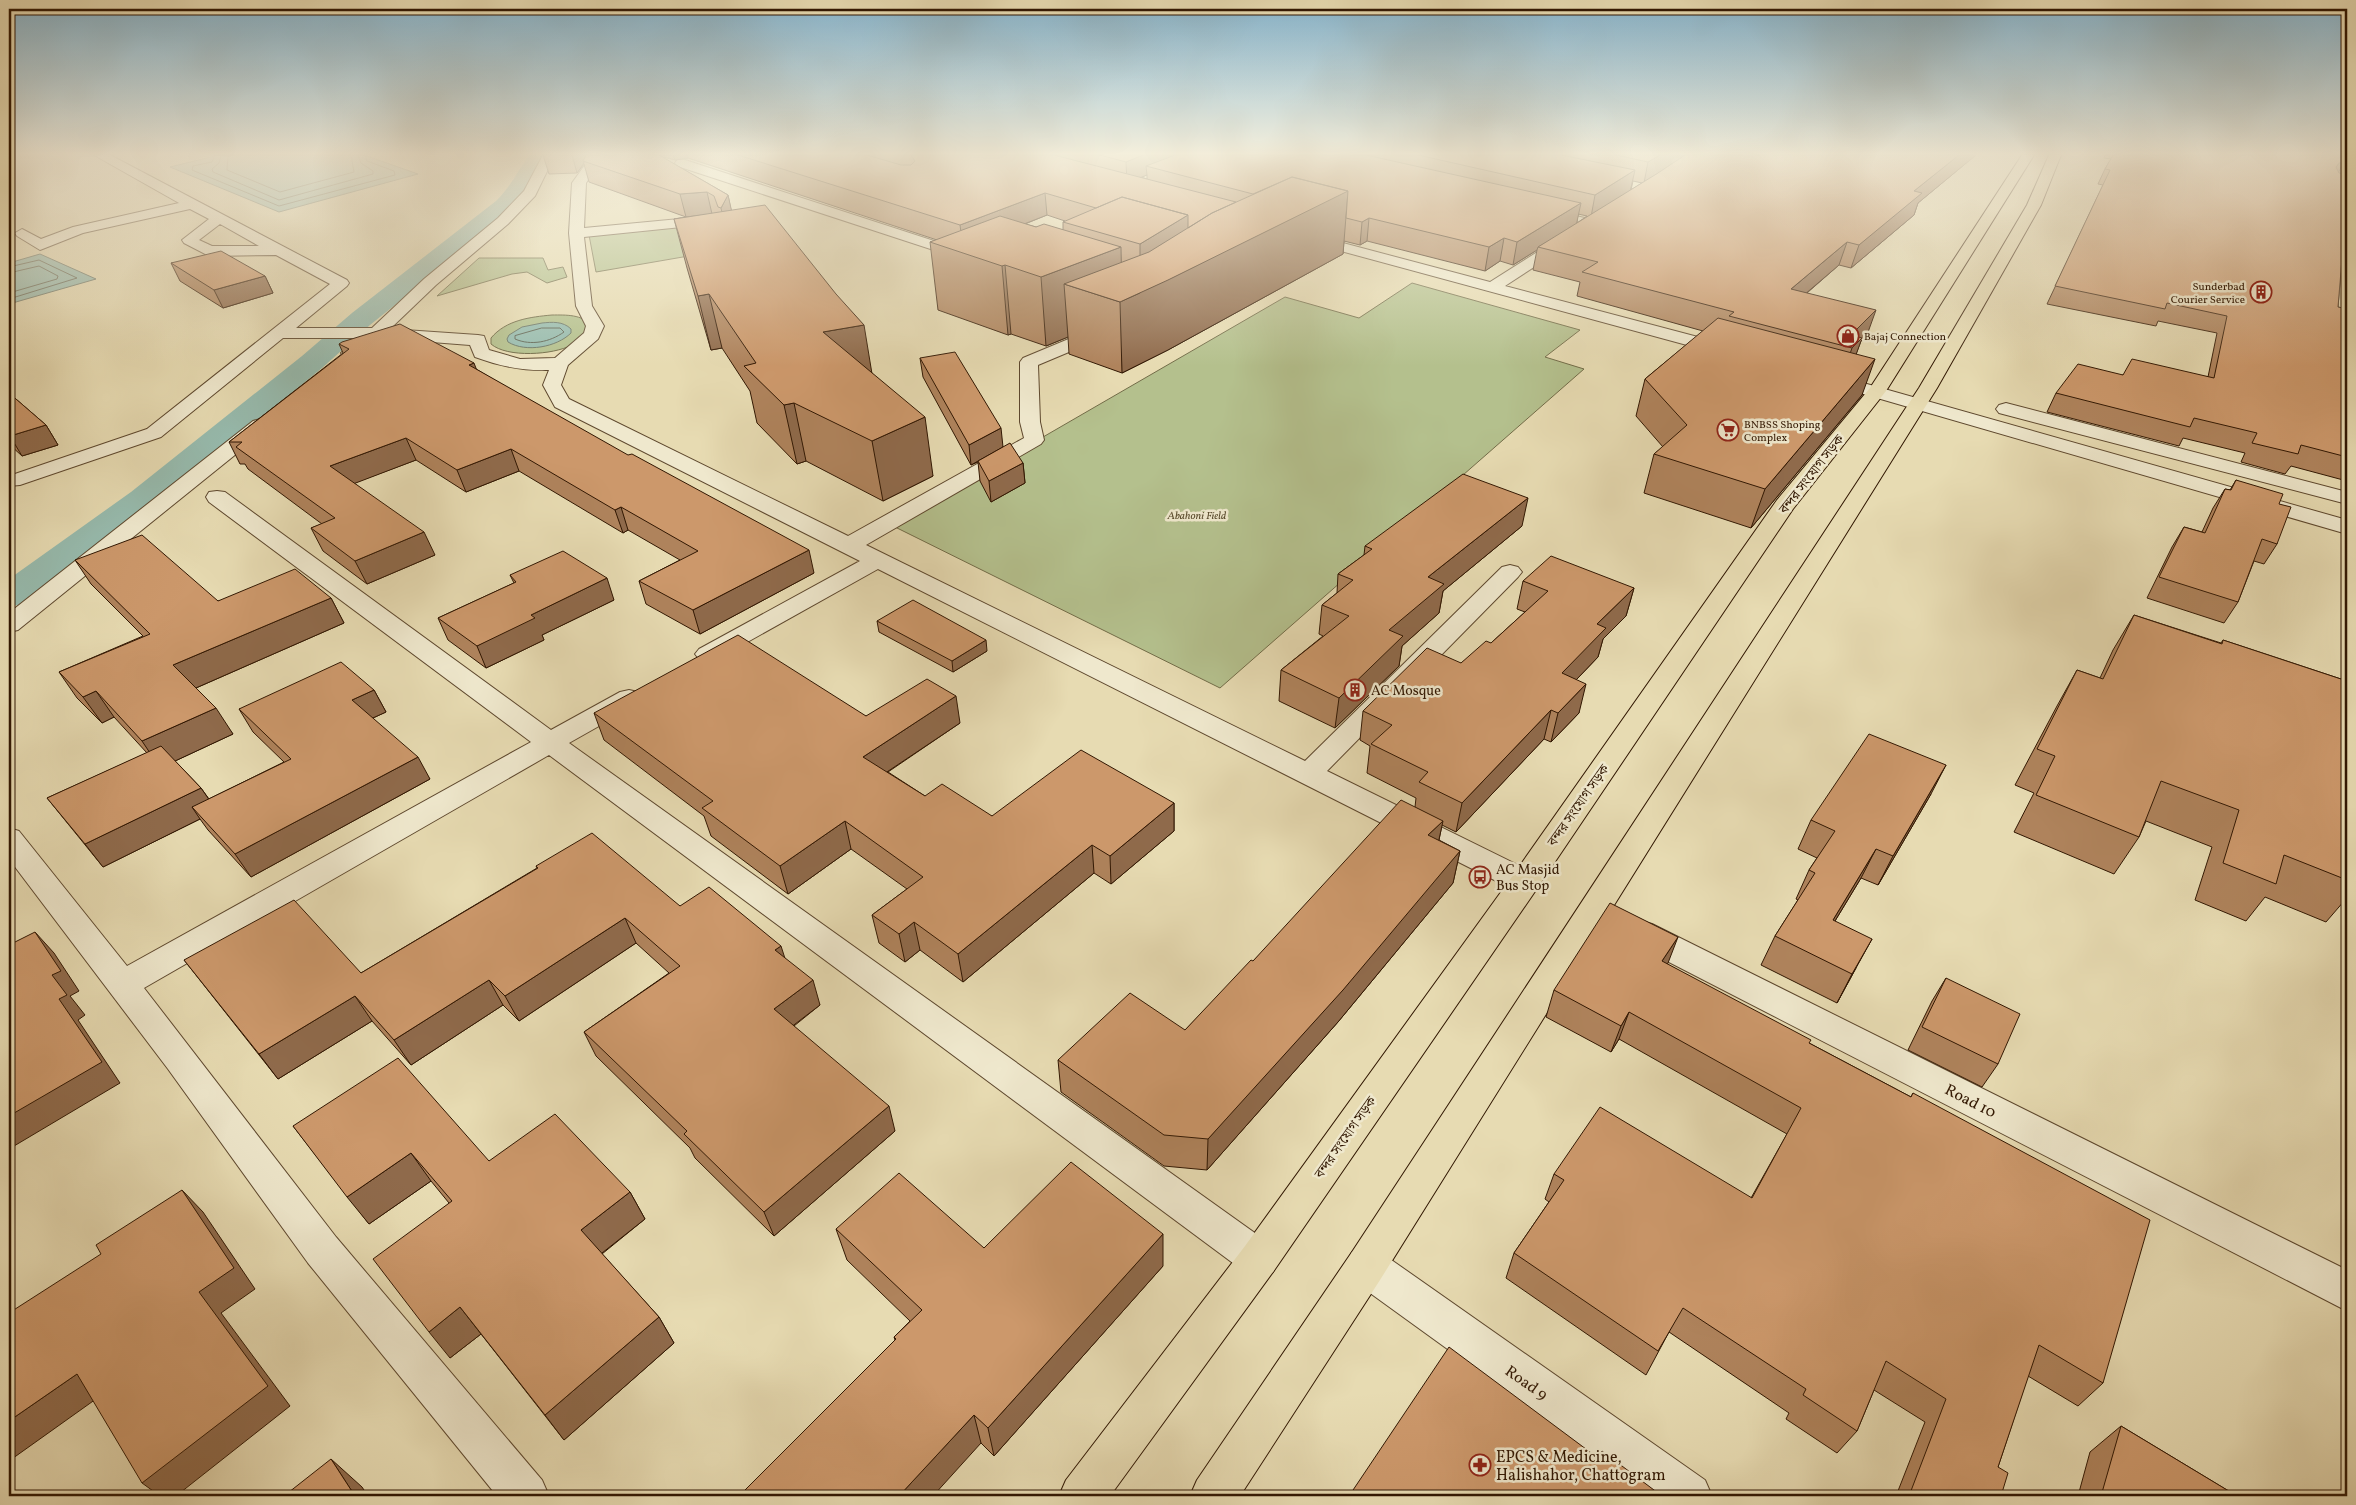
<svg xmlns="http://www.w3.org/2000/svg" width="2356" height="1505" viewBox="0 0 2356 1505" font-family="Vollkorn,'Noto Serif Bengali',serif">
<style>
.green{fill:#b4c08d;stroke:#726c48}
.water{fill:#97bbae;stroke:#6e7969}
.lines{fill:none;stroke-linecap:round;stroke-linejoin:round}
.shore{stroke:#646958;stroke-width:1}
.canal{fill:#97bbae;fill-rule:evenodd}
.minor-casing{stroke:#5e482e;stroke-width:2}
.highway-casing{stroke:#311702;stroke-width:2}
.minor{fill:#efe8cd;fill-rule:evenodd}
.highway{fill:#e7dbb2;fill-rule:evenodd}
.wall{fill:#af835c;stroke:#311702;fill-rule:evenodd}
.shaded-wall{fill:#8f6a4b;stroke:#311702}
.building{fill:#cc986b;stroke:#311702}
.labels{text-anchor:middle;stroke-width:5;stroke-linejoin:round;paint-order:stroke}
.far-poi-label{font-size:11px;fill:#311702;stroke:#efe8cd;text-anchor:start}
.far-park-label{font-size:11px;font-style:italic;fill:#584a2c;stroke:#efe8cd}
.street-label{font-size:14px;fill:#311702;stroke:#efe8cd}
.poi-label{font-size:14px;fill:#311702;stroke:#efe8cd;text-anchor:start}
.near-street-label{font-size:16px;fill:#311702;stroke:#efe8cd}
.near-poi-label{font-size:16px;fill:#311702;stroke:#efe8cd;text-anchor:start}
</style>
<rect width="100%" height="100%" fill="#e7dbb2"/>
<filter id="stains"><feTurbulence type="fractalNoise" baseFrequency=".004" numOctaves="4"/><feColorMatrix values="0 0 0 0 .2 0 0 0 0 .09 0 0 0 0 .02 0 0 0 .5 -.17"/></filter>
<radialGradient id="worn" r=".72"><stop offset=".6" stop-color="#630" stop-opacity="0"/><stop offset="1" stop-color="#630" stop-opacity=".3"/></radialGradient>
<path class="green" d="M699,224L706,253L596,272L589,235Z
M479,258H543L548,270L563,267L567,277L547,283L527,272L512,274L437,296Z
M1412,283L1580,330L1545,357L1584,369L1220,688L891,525L1285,297L1359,318Z
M552,315C566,315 582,314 592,326C586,332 579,341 572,345C553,355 507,358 491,344V338C506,320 530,317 552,315Z"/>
<path class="water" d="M219,155H364L418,174L279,212L170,167Z
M40,254L96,279L9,304V263Z
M542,323C552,322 563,321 571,329V333C557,347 526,353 508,342L507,339L509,335L522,327Z"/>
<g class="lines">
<path class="shore" d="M215,155L212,162L193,166L192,170L279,206L395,175L394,171L367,161L365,155
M221,155L219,163L212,169L213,172L279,200L373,174V171L361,163L358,155
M228,155L227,170L280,192L354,172L351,155
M9,267L39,260L77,278L9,299
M9,273L39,266L58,276L57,279L9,293
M542,328H560L564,332C550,342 531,346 515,339V336Z"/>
<path class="canal" d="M529,155H549L530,182L529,192L512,211L370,325L322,368L155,506L22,604L9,607V579L131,492L302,356L352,313L496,201C509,189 518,171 529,155Z"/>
<g class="minor-casing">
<path id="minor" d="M94,155H110L347,280L349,283L347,286L296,328H372L424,279L498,218L524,191L543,155H555L535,196L508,224L436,285L390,329L478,335L484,336L489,350L520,359L555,358L584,333L586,326L576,306L569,233L572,183L592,155H604L586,183L584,228L711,216L718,220L711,224L584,237L592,306L604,326L598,339L568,365L561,385L569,399L848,536L1024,438L1020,422V362L1023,358L1095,328H1107L1110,332L1107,336L1038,365L1040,422L1044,440L1041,444L866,545L1305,761L1502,567L1510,565L1518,567L1522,572L1518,577L1327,771L1536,874L1540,882L1536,890L1525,893L1514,890L878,569L717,659L708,662L699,659L695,654L699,649L860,561L555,407L543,385L549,370C522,371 499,366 475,357L470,345L380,338C369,347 358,360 344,357L341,353L358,338H283L161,437L20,485L9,486V476L147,429L330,284L276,255L209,256L184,243L182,240L209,219L190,209L83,233L40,250L17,236L15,233L22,229L41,239L73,227L179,203ZM220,224L259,246H212L199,240Z
M682,159L971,253L974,256L971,259H961L677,166L675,163L677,160Z
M1540,208L1598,221L1600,224L1505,286L1732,346L1735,350L1732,354H1720L1304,241L1302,238L1309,234L1490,282L1580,225L1535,215L1533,212L1535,209Z
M1828,373L2347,520V534L1822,382L1819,378L1822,374Z
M2006,403L2347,492V504L1999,413L1996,409L1999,405Z
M260,419L267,421L270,425L267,429L18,630L9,632V613L253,421Z
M217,491L225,492L551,730L620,692L629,690L638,692L642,698L638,704L569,743L1273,1246L1279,1259L1273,1272L1259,1278L1245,1272L549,755L144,988L336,1237L542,1480L549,1496H497L308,1263L168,1069L9,859V828L19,831L127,966L531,742L209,502L206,497L209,492Z
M1641,921L1652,924L2347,1270V1311L1630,942L1625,933L1630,924Z
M1366,1247L1380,1252L1705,1480L1712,1496H1651L1352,1280L1346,1266L1352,1252Z"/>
</g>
<g class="highway-casing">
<path id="highway" d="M2022,155H2034L1886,391L1793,509L1536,890L1273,1272L1110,1496H1059L1066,1480L1245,1246L1514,874L1777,500L1870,388Z
M2049,155H2061L2041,205L1937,388L1380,1280L1240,1496H1190L1197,1480L1352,1252L1919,388L2027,205Z"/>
</g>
<use href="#minor" class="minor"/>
<use href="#highway" class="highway"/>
</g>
<path class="wall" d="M543,155H1976L1918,203L1914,215L1851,268L1839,265L1807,293L1867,335L1861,341L1856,354L1862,395L1751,528L1644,493L1654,454L1663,447L1636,416L1645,379L1703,331L1577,296L1580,282L1533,270L1537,250L1513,265L1500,261L1485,271L1367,241L1360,245L1344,241L1343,254L1168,350L1122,373L1069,354L1068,337L1046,346L1011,334L1008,335L938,310L930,242L937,240L688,158L675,160L660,156L728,195L731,210L872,373L933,476L883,501L806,461L797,464L757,423L750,391L722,348L711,350L687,268L674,219L692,216L686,217L589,182L584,164L577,173L549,174ZM1147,175V179L1141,177ZM1633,181L1642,183L1631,190ZM1578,214L1587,216L1577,223ZM1047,215L1065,221L1063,222V230L1036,227L1025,224Z
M2105,155H2347V225L2345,222L2338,307L2347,309V481L2291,466L2285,474L2241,462L2245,453L2183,438L2179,446L2047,412L2056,393L2123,375L2208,377L2217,333L2158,321L2156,326L2047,304L2103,185L2098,184L2105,169L2111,159L2104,158Z
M171,263L265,276L273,293L223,308L180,281Z
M339,344L476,369L814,573L700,634L646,604L639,581L680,560L628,530L623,533L519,471L466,492L416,460L354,483L435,555L367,584L323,551L311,528L322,524L248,469L245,464H240L229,442L343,353Z
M920,358L1003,447L1023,463L1025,483L991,502L980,481L978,462L971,465L923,377Z
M9,393L46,425L58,445L22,456L9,444Z
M2236,480L2279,504L2277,544L2264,564L2254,561L2238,602L2224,623L2147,598L2172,547L2184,527L2202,532L2213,508L2225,489L2230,490Z
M1522,526L1443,591L1439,613L1402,646L1399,666L1335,728L1279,701L1281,670L1323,636L1319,634L1322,605L1337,593L1338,574L1364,555L1365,546Z
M75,560L218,601L331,598L344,623L196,688L233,734L175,761L201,788L209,799L284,762L253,732L239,709L374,690L386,712L373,718L430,779L251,877L208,830L200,819L103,867L47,798L147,753L114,717L102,723L77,698L59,672L143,636L91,584Z
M510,575L614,600L542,635L544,640L486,668L448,640L438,618L514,583Z
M1523,581L1634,588L1626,616L1603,639L1598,657L1576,680L1579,713L1551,742L1544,739L1456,832L1442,825L1439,840L1460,851L1453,883L1338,1022L1207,1170L1164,1166L1061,1092L1058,1060L1185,1030L1253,961L1415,807L1416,798L1367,773L1370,746L1360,740L1363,711L1461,663L1491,643L1525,612L1517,609Z
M2134,615L2221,643L2223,640L2347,681V901L2345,900L2326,922L2265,897L2246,921L2195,900L2212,847L2146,821L2139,837L2114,874L2014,832L2034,793L2015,785L2057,706L2077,670L2100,678L2113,650Z
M877,621L987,651L953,672L879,632Z
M594,713L866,716L960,723L888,772L925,796L992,816L1174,803V831L1111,884L1094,873L963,982L920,950L905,962L879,943L872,915L907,889L851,849L788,894L711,836L704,816L604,740Z
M1931,794L1878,885L1861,878L1835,921L1856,968L1837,1003L1761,965L1775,936L1798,900L1796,899L1809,870L1817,858L1798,849L1811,820Z
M536,866L680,906L785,958L820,1005L794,1026L895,1131L774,1236L695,1158L690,1148L596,1056L584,1032L669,973L636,943L519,1021L503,1005L411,1065L372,1021L278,1079L184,960L361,973L537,868Z
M1667,964L1809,1043L1911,1097L1913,1093L2103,1383L2078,1406L2028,1376L1998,1467L2001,1496H1896L1925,1422L1874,1390L1857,1431L1837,1453L1786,1419L1789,1413L1669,1332L1646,1375L1506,1278L1514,1253L1549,1202L1545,1199L1554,1174L1751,1198L1787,1134L1619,1039L1611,1052L1546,1017L1554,990Z
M1946,978L1998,1064L1982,1087L1908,1050L1932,1001Z
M293,1126L489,1161L630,1192L645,1219L602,1254L659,1317L674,1343L564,1440L481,1334L450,1358L449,1203L431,1181L369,1224Z
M836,1229L984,1248L1163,1266L994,1456L981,1443L895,1340L894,1337L910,1321L847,1260Z
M2121,1426L2237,1496H2078L2090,1452Z"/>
<path class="shaded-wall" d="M572,155H590L583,161L584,163L577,173Z
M673,155H687L688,158L675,160Z
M1143,155H1192L1146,166L1147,175L1127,183L1126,162Z
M1660,155H1688L1644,183L1648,162Z
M1959,155H1976L1918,203L1914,215L1851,268L1859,245L1914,191Z
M2344,162L2336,177V167L2339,163Z
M1635,170L1630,192L1591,217L1595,195Z
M1348,191L1343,254L1168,350L1122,373L1120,302L1064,284L1068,337L1046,346L1041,277L1121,247L1122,301L1140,293V244L1188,215Z
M707,192L712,214L686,217L680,194Z
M1045,193L1047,215L963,248L960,225Z
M728,195L733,217L726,231L721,208Z
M1581,203L1576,226L1538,247L1537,250L1513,265L1517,242Z
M1369,218L1367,241L1360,245L1362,222Z
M1504,238L1500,261L1485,271L1489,247Z
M1847,242L1839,265L1783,313L1791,289Z
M1005,265L1011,334L1008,335L1002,266Z
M265,276L273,293L223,308L214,290Z
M709,294L722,348L711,350L698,296Z
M1876,310L1867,335L1861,341L1853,363L1843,374L1852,348L1851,335Z
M864,325L873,380L823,332Z
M1875,359L1862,395L1751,528L1765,489Z
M474,363L482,384L469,365Z
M794,403L806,461L797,464L784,405Z
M925,417L933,476L883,501L872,441Z
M46,425L58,445L22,456L10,436Z
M1001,428L1003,447L971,465L969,445Z
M406,438L416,460L340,489L330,466Z
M511,449L519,471L466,492L457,470Z
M1023,463L1025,483L991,502L989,481Z
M1528,498L1522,526L1443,591L1439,613L1402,646L1399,666L1335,728L1339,698L1428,577Z
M621,507L628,530L623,533L615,510Z
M424,532L435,555L367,584L355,561Z
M809,550L814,573L700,634L693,610Z
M607,578L614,600L542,635L544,640L486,668L477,646L531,615Z
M1634,588L1626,616L1603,639L1598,657L1555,702L1562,673L1597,624Z
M331,598L344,623L189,691L173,665Z
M986,640L987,651L953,672L952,661Z
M1586,684L1579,713L1551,742L1558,713Z
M374,690L386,712L364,722L352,700Z
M96,691L114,717L102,723L83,697Z
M956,696L960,723L869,784L863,757Z
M216,708L233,734L160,768L142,741Z
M1551,710L1544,739L1456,832L1462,803Z
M418,757L430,779L251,877L235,854Z
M1946,765L1931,794L1878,885L1893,856Z
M201,788L217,811L192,807L200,819L103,867L85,844Z
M1174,803V831L1111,884L1110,856Z
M845,821L851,849L788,894L780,866Z
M1443,821L1436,853L1428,835Z
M1092,845L1094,873L963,982L958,954Z
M1876,849L1861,878L1818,949L1833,920Z
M1460,851L1453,883L1338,1022L1207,1170L1208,1139Z
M625,918L636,943L519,1021L505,996Z
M914,922L920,950L905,962L899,934Z
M35,932L54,953L79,991L70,996L85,1015L78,1020L120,1083L9,1149V1116L52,975Z
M1678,937L1668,963L1652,988L1662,961Z
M1872,939L1856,968L1837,1003L1852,974Z
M781,946L789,971L775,950Z
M489,980L503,1005L411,1065L394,1040Z
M813,980L820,1005L782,1034L774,1009Z
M355,996L372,1021L278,1079L259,1054Z
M1629,1012L1619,1039L1611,1052L1621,1026Z
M889,1106L895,1131L774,1236L764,1212Z
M411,1153L431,1181L369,1224L347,1197Z
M182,1190L203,1212L255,1289L221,1313L290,1406L176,1496H160L142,1483L199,1292Z
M630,1192L645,1219L597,1257L581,1230Z
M1163,1234V1266L994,1456L988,1428Z
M460,1307L481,1334L450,1358L429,1332Z
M659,1317L674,1343L564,1440L545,1415Z
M77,1374L103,1394L9,1461V1421Z
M974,1415L981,1443L933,1496H899Z
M331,1459L362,1487L368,1496H355Z"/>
<path class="building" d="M586,155H659L728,195L721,208L718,207L714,196L707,192L680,194L583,161Z
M738,155H867L901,165H911L915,161L911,155H1054L1236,202L1212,213L1188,228V215L1122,197L1096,208L1045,193L960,225Z
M1100,155H1143L1126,162Z
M1175,155H1366L1581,203L1517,242L1504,238L1489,247L1369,218L1362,222L1346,218L1348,191L1292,177L1253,194L1146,166Z
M1418,155H1561L1635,170L1595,195Z
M1616,155H1660L1648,162Z
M1685,155H1959L1914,191L1922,193L1859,245L1847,242L1791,289L1876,310L1851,335L1862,338L1852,348L1729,316L1734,312L1582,272L1598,262L1538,247L1658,173Z
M2113,155H2347V163L2344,162L2339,163L2336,167L2339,173L2347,174V198L2338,307L2347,309V457L2301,445L2298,454L2252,443L2257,433L2194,418L2190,427L2056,393L2078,364L2123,375L2132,359L2214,378L2227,316L2167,303L2165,309L2055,286L2110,170L2105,169Z
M1292,177L1348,191L1168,280L1120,302L1064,284L1149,252L1212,213Z
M1122,197L1188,215L1140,244L1063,222Z
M765,205L836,294L864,325L823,332L925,417L872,441L794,403L784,405L744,366L756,363L709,294L698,296L674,219Z
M1000,216L1036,227L1044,224L1121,247L1041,277L1005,265L1002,266L930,242Z
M221,251L265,276L214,290L171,263Z
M1718,318L1875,359L1765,489L1654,454L1687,425L1645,379Z
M400,324L474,363L469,365L628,455L632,454L809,550L693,610L639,581L698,551L621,507L615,510L511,449L457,470L406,438L330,466L424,532L355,561L311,528L335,518L236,447L242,442H229L349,349L339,344L342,342Z
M955,352L1001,428L969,445L920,358Z
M9,393L46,425L10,436H9Z
M1010,443L1023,463L989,481L978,461Z
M1463,474L1528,498L1428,577L1444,584L1389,630L1403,636L1339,698L1281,670L1349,616L1322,605L1353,580L1338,574L1372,549L1365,546Z
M2236,480L2283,494L2279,504L2291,507L2277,544L2262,539L2238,602L2159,577L2184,527L2205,533L2225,489L2231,490Z
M142,535L218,601L295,569L331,598L173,665L216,708L142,741L96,691L83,697L59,672L150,634L75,560Z
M563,551L607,578L531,615L535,618L477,646L438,618L516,582L510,575Z
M1551,556L1634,588L1597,624L1606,628L1562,673L1586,684L1558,713L1551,710L1462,803L1419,782L1428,772L1371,744L1392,725L1363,711L1427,648L1461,663L1486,641L1491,643L1548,591L1523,581Z
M913,600L986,640L952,661L877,621Z
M2134,615L2222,644L2223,640L2347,681V880L2284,855L2276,884L2223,863L2239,810L2161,781L2139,837L2036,795L2055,756L2037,749L2077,670L2103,679Z
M738,635L866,716L927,679L956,696L863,757L925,796L942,784L992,816L1081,750L1174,803L1110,856L1092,845L958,954L914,922L899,934L872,915L923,877L845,821L780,866L702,808L713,801L594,713Z
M341,662L374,690L352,700L418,757L235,854L192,807L291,759L239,709Z
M1869,734L1946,765L1893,856L1876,849L1833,920L1872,939L1852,974L1775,936L1815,873L1809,870L1835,831L1811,820Z
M161,746L201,788L85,844L47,798Z
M1401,800L1443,821L1428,835L1460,851L1343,990L1208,1139L1164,1135L1058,1060L1130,993L1185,1030L1251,960L1253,961Z
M592,833L680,906L709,887L781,946L775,950L813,980L774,1009L889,1106L764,1212L684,1134L687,1131L584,1032L680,966L625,918L505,996L489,980L394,1040L355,996L259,1054L184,960L294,900L361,973L538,868L536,866Z
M1610,903L1678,937L1662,961L1811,1040L1809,1043L1911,1097L1913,1093L2150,1220L2103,1383L2039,1345L1998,1467L2008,1473L2001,1496H1909L1946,1399L1886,1361L1857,1431L1803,1395L1806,1389L1683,1308L1658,1351L1514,1253L1564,1180L1554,1174L1600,1107L1752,1198L1801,1108L1629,1012L1621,1026L1554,990Z
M35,932L61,971L52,975L67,995L59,999L102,1062L9,1116V945Z
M1946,978L2020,1014L1998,1064L1922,1027Z
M398,1058L489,1161L555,1114L630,1192L581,1230L659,1317L545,1415L460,1307L429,1332L373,1259L452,1201L411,1153L347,1197L293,1126Z
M1071,1162L1163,1234L988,1428L974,1415L899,1496H739L896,1339L894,1337L922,1310L836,1229L899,1173L984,1248Z
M182,1190L234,1268L199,1292L268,1386L142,1483L77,1374L9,1421V1313L101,1254L96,1245Z
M1449,1347L1598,1458L1602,1451L1662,1496H1349Z
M2121,1426L2237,1496H2101Z
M331,1459L355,1496H284Z"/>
<linearGradient id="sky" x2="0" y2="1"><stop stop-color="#87b7d1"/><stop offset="0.42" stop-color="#f4efdc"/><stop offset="1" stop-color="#f4efdc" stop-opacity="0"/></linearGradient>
<rect width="2356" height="366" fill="url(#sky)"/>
<defs>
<g id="building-ring" transform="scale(1.125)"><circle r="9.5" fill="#efe8cd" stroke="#8f2418" stroke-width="1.5"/><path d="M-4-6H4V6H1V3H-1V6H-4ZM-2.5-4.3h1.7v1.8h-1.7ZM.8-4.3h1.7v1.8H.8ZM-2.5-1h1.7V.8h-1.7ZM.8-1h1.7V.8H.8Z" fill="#8f2418"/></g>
<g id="shop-ring" transform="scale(1.125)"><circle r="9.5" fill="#efe8cd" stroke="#8f2418" stroke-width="1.5"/><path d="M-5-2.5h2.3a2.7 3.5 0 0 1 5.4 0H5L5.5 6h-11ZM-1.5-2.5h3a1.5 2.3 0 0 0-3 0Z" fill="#8f2418"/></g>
<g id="supermarket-ring" transform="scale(1.125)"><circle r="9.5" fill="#efe8cd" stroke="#8f2418" stroke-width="1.5"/><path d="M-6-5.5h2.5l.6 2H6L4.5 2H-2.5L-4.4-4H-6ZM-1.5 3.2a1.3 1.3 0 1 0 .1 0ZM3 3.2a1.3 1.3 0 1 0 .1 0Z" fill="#8f2418"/></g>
<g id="bus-ring" transform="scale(1.125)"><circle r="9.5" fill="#efe8cd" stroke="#8f2418" stroke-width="1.5"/><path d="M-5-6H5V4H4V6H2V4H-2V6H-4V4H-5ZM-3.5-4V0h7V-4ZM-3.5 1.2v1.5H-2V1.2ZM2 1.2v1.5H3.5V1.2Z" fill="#8f2418"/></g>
<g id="pharmacy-ring" transform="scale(1.125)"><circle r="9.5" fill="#efe8cd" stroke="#8f2418" stroke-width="1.5"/><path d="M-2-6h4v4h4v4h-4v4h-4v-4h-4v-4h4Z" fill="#8f2418"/></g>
</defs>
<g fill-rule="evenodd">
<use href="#building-ring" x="2261" y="292"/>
<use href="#shop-ring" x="1848" y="336"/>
<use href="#supermarket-ring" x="1728" y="430"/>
<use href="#building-ring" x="1355" y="690"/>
<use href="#bus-ring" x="1480" y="877"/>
<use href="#pharmacy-ring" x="1480" y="1465"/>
</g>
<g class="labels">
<g class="far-poi-label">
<text x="2245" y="290" text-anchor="end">Sunderbad<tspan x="2245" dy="13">Courier Service</tspan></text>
<text x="1864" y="340">Bajaj Connection</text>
<text x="1744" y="428">BNBSS Shoping<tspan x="1744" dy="13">Complex</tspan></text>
</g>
<g class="far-park-label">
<text x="1197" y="519">Abahoni Field</text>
</g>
<g class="street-label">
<text transform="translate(1811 474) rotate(-52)" y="5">বন্দর সংযোগ সড়ক</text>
<text transform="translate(1578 805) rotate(-55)" y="5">বন্দর সংযোগ সড়ক</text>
<text transform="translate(1345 1137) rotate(-55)" y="5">বন্দর সংযোগ সড়ক</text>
</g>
<g class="poi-label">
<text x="1371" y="695">AC Mosque</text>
<text x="1496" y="874">AC Masjid<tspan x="1496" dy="16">Bus Stop</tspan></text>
</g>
<g class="near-street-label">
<text transform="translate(1971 1100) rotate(27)" y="6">Road 10</text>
<text transform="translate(1527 1382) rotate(35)" y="6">Road 9</text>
</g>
<g class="near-poi-label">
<text x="1496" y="1462">EPCS &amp; Medicine,<tspan x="1496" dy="18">Halishahor, Chattogram</tspan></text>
</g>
</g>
<rect width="2356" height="1505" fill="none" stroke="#e7dbb2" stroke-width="30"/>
<rect x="10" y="10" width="2336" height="1485" fill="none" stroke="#311702" stroke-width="2.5"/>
<rect x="15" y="15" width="2326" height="1475" fill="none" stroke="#311702"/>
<rect width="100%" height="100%" filter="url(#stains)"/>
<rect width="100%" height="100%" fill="url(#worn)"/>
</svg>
